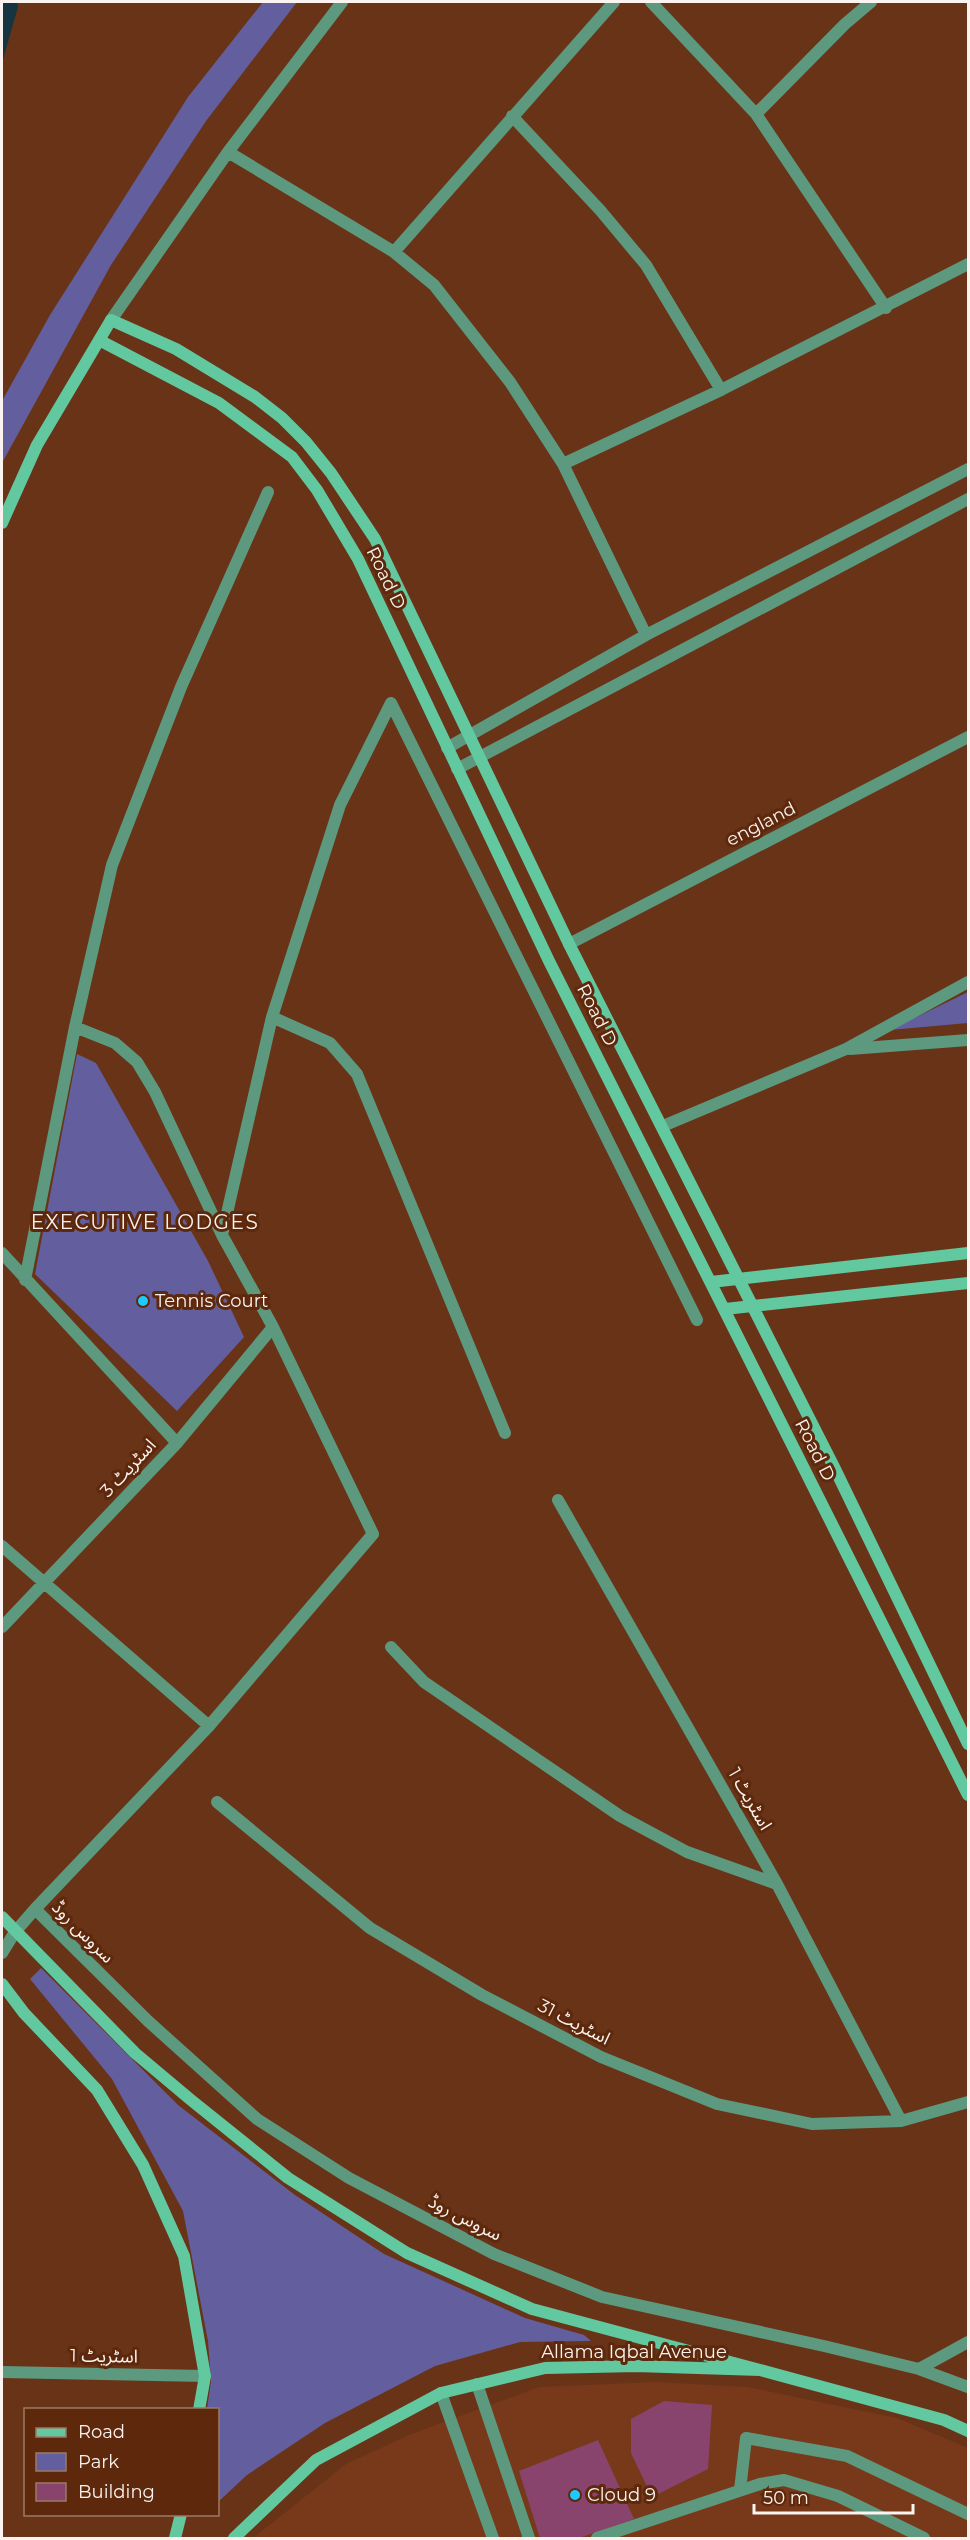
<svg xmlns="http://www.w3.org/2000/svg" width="970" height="2540" viewBox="0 0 970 2540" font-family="Montserrat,'Noto Sans Arabic',sans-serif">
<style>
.built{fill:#77391a}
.green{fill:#635e9d}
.water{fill:#163541}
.building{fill:#89446d}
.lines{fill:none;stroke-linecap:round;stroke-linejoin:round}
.lane{stroke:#5c997f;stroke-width:12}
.street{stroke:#5c997f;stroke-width:12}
.secondary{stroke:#62c8a0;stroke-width:12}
.poi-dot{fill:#1dc9fd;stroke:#5d280b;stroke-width:2}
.labels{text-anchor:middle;stroke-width:6;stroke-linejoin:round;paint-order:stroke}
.street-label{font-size:18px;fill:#faf3f0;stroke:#5d280b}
.poi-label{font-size:18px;fill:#faf3f0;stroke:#5d280b;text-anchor:start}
.neighbourhood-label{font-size:20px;letter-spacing:1.5px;fill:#faf3f0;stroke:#5d280b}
</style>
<rect width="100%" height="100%" fill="#693317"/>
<path class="built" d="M656,2382L748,2387L897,2418L968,2448V2538H253L346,2464L411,2434L539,2387Z"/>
<path class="green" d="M263,2H297L206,121L111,265L2,463V401L50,315L188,97Z
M968,992V1023L890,1030Z
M77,1054L96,1063L208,1261L244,1337L177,1411L35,1274Z
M41,1968L178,2105L295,2195L384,2254L525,2318L584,2335L591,2341L520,2342L435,2366L325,2423L247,2475L218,2502V2410L207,2409L211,2381L208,2341L183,2211L112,2079L30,1979Z"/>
<path class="water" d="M2,2H17L18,7L2,63Z"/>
<path class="building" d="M664,2401L712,2405L708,2469L652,2497L631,2453V2419Z
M598,2440L634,2519L579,2538H540L519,2471Z"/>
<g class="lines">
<path class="lane" d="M740,2490L746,2438L847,2456L968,2514"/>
<path class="street" d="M651,2L756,114L886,308
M756,114L845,24L871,2
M512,116L600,210L646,265L721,390
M228,152L394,252L434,285L510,382L563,464L646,635
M394,252L614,2
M111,320L228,152L342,2
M563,464L721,390L968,264
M391,703L697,1320
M447,748L646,635L968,469
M457,769L968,499
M569,944L968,737
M272,1017L330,1043L357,1074L505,1433
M850,1049L968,1040
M663,1126L846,1049L968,982
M222,1235L272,1017L340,805L391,703
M2,1253L177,1443
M25,1280L75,1027L112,865L181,687L268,492
M558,1500L777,1884L901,2121
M2,1546L209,1726
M2,1627L177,1443L273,1327
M391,1647L424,1682L620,1816L687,1852L777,1884
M217,1802L370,1928L482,1995L601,2057L717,2104L812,2124L901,2121L968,2102
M35,1909L148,2021L257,2119L349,2178L494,2254L602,2297L824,2346L919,2369L968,2387
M2,1953L15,1932L35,1909L209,1726L373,1534L273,1327L222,1235L155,1092L137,1062L115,1043L75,1027
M919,2369L968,2342
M2,2372L205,2376
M477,2384L529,2538
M441,2393L493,2538
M597,2538L760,2484L784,2480L838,2496L924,2538"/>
<path class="secondary" d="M99,340L219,403L292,457L317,490L358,559L549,961L968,1795
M2,523L37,445L111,320L176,349L255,397L282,418L306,442L331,473L375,539L569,944L835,1469L968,1744
M711,1282L968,1253
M725,1309L968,1283
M2,1917L135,2053L191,2100L288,2178L407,2253L532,2309L760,2370
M2,1984L24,2013L97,2090L143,2165L184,2256L205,2376L199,2410
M175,2538L181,2514
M234,2538L316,2460L441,2393L545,2368L636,2366L760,2370L944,2420L968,2431"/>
</g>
<g class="poi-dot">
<circle cx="143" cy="1301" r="6"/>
<circle cx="575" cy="2495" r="6"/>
</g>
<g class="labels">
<g class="street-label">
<text transform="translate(386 578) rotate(64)" y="6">Road D</text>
<text transform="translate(761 824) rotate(-27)" y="6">england</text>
<text transform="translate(597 1015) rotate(63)" y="6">Road D</text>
<text transform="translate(815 1450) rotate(63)" y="6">Road D</text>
<text transform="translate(128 1468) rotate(-47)" y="6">اسٹریٹ 3</text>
<text transform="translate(750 1799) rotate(60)" y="6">اسٹریٹ 1</text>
<text transform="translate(83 1932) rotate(45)" y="6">سروس روڈ</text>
<text transform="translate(574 2022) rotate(27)" y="6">اسٹریٹ 31</text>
<text transform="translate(465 2218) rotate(27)" y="6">سروس روڈ</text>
<text x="634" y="2358">Allama Iqbal Avenue</text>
<text transform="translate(104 2356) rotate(1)" y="6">اسٹریٹ 1</text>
</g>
<g class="poi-label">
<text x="155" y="1307">Tennis Court</text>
<text x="587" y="2501">Cloud 9</text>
</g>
<g class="neighbourhood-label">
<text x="145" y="1229">EXECUTIVE LODGES</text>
</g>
</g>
<rect width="970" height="2540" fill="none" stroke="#faf3f0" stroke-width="6"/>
<rect x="24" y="2408" width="195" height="108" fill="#5d280b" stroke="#9c7967" stroke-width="1.5"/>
<rect x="36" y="2428" width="30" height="9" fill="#62c8a0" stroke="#9c7967" stroke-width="1.5"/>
<text x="78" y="2438" font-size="18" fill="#faf3f0">Road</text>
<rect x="36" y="2453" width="30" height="18" fill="#635e9d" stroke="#9c7967" stroke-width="1.5"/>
<text x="78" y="2468" font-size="18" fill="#faf3f0">Park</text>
<rect x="36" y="2483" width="30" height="18" fill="#89446d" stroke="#9c7967" stroke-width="1.5"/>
<text x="78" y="2498" font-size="18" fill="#faf3f0">Building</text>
<path d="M754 2504v9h159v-9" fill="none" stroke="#faf3f0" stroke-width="3"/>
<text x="763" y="2504" font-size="18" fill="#faf3f0" stroke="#5d280b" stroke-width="4.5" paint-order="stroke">50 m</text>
</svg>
